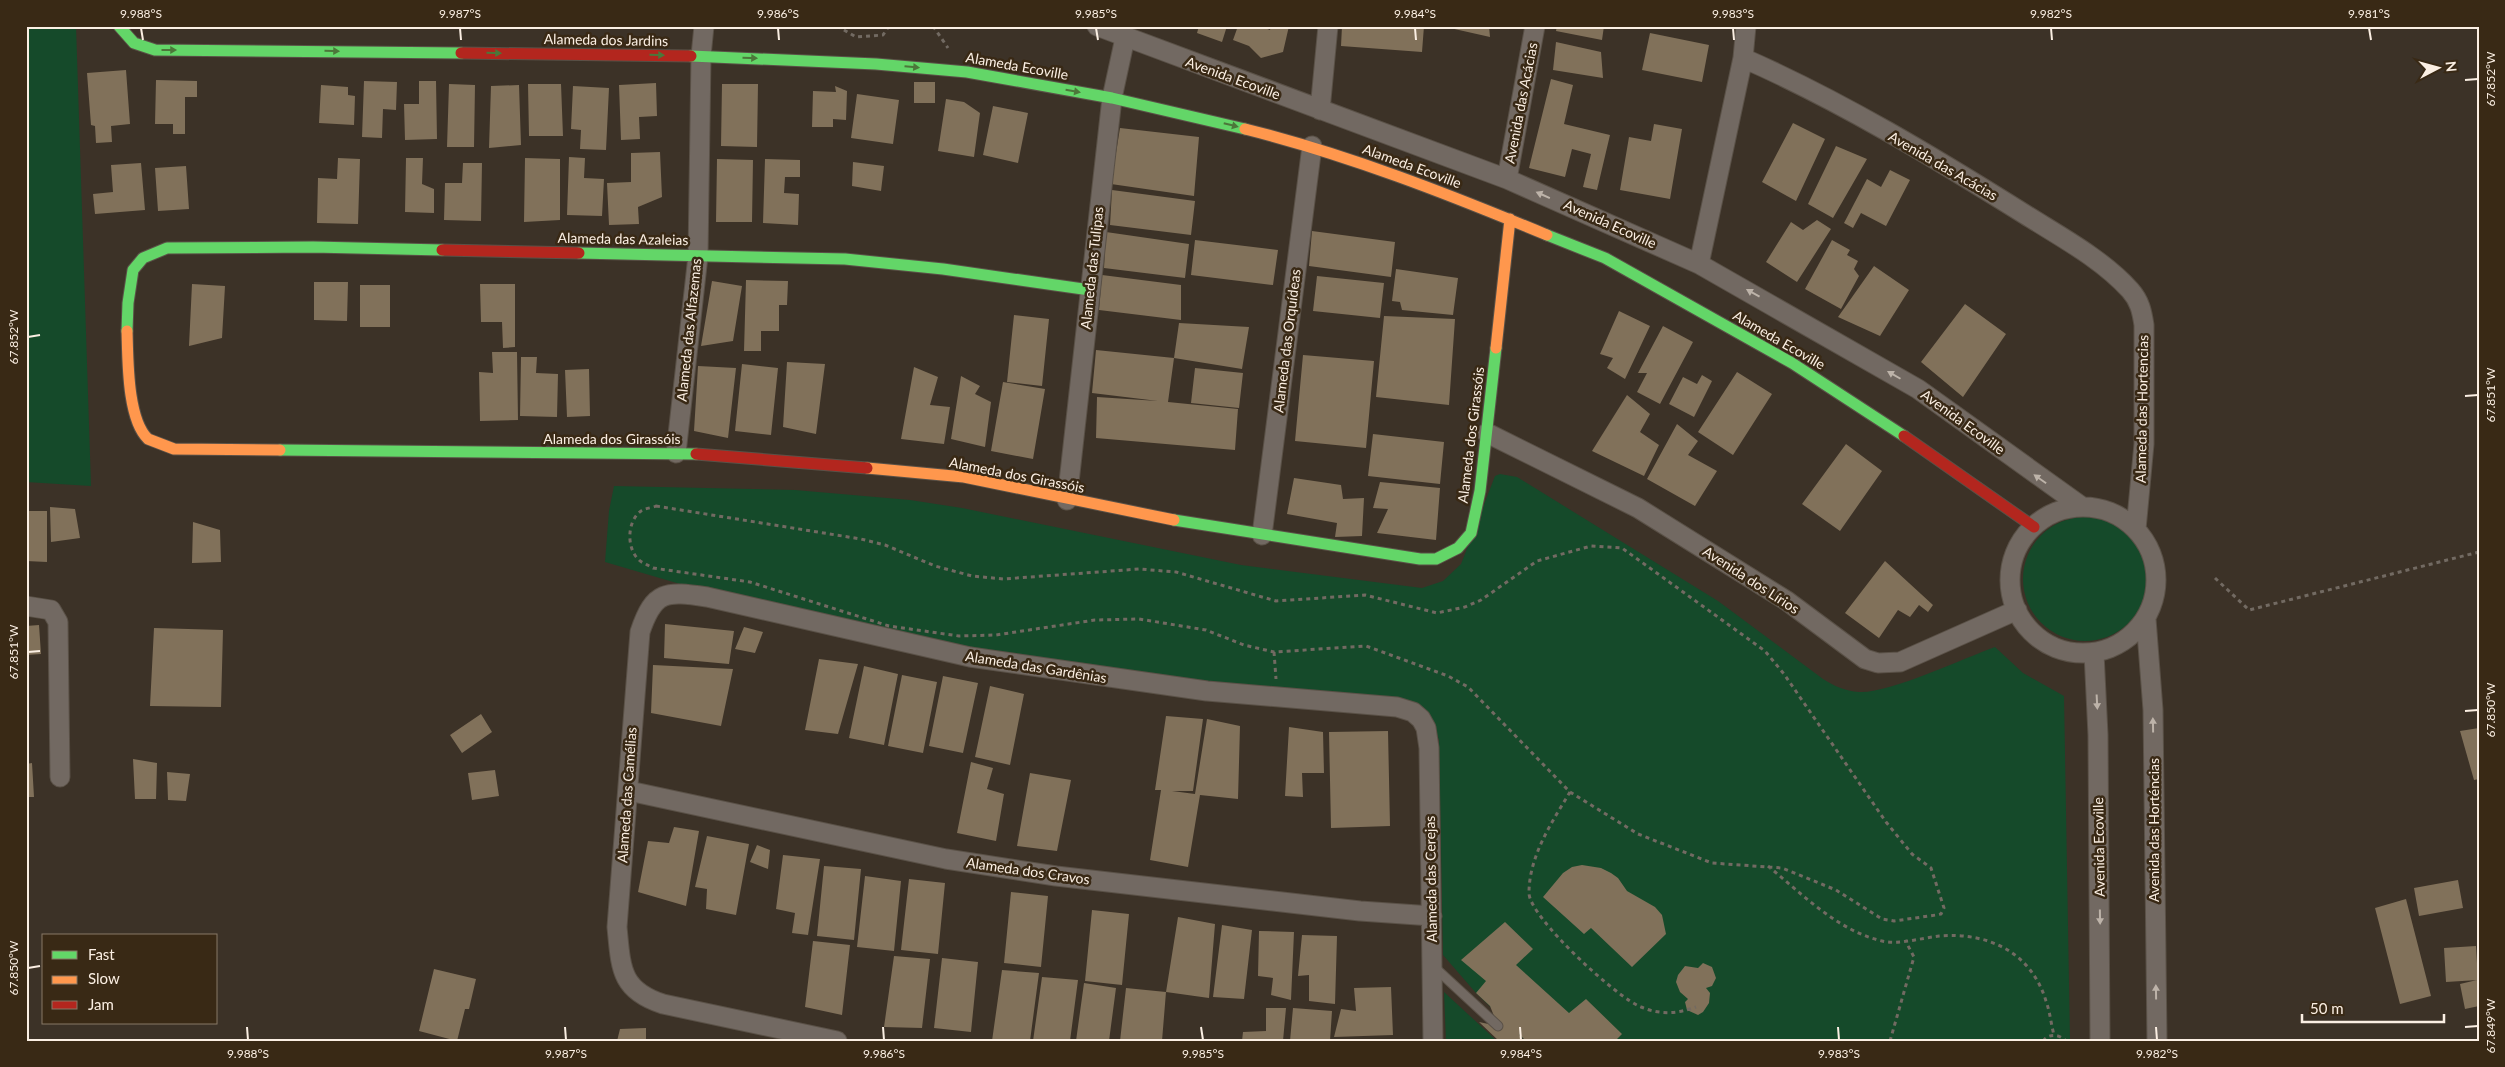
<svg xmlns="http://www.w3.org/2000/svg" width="2505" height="1067" viewBox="0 0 2505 1067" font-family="Lato,sans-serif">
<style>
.green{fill:#154a2a}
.building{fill:#81715a}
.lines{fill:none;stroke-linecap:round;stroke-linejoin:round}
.lane-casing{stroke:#5a5147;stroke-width:11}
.street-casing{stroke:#5a5147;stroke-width:21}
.fast-casing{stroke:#5a5147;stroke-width:13}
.slow-casing{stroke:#5a5147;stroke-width:13}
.jam-casing{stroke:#5a5147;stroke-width:13}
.path{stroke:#726a62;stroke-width:3;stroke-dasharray:4 4;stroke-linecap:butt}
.lane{stroke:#726962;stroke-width:9}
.street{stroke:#726962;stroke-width:19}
.fast{stroke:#63d668;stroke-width:11}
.slow{stroke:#ff974d;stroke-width:11}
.jam{stroke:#b3261e;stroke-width:11}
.oneway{fill:#4c773a}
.oneway2{fill:#bdb3a9}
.ticks{fill:none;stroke:#fbefe3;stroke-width:2}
.labels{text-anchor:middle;stroke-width:5;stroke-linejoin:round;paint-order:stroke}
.street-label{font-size:14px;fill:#fbefe3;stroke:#392915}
.neatline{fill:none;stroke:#fbefe3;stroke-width:2}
.ticks-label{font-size:12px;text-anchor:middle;fill:#fbefe3}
</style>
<rect width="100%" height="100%" fill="#3c3227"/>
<path class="green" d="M26,26H76L91,486L26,482Z
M1500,474L1517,477L1718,601L1823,679C1834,686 1845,691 1859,692C1888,694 1964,658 1995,647L2023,673L2064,696L2070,1041H1526L1476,993L1443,955L1439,740L1433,723L1301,695L1027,661L687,586L605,562L609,511L614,486L795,490L910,500L962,508L1241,565L1422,588L1443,581L1461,564L1495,476Z
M2023 579a62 62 0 1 1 124 0a62 62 0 1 1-124 0Z
M1444,992L1497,1041H1446Z"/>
<path class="building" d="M1199,26H1227L1222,42L1197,33Z
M1238,26H1260L1270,30L1271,26H1289L1283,52L1261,58L1249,46L1233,40Z
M1342,26H1424L1422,52L1341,46Z
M1450,26H1489L1490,37L1450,28Z
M1557,26H1604L1602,40L1556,31Z
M1650,33L1709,45L1702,82L1642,70Z
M1556,42L1601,52L1603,78L1553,70Z
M126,70L130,124L111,126L112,142L96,143L95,126L91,125L87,73Z
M1551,79L1573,85L1564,124L1610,135L1597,190L1583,187L1591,154L1572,149L1565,177L1529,168Z
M156,80L197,81V97H185V134H173V124H155Z
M364,81L397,82L396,110L383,109L382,138L362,137Z
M419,81H436L437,139L405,140L404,104H419Z
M914,82H935V103H914Z
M656,83L657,116L639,117L640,139L621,140L619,85Z
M449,84L475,85L474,147H447Z
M528,84H561L563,136H529Z
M722,84H758L757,147L721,146Z
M321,85L348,87V95L355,96L354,125L319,123Z
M519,85L521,145L489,148L491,86Z
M573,86L609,88L606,150L580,149L581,130L571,129Z
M835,86L847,91L846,120L833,119V127H812L813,91L836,92Z
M857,94L899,100L893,144L851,138Z
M946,99L964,102L980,113L974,157L938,151Z
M993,106L1028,113L1018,163L983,155Z
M1793,123L1825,139L1796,201L1762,182Z
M1654,124L1682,129L1670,199L1620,190L1629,137L1651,141Z
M1120,128L1199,137L1194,196L1111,184Z
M1836,146L1867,159L1833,218L1808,204Z
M660,152L662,197L638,207L639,224L609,225L607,183L631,182V153Z
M569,157L585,158L584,178L604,179L602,216L567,215Z
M338,158L360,159L358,224L317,223L318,178L337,179Z
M406,158H423L422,184L434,189V213L405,212Z
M525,158L560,159V220L524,222Z
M717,159L753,160L752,222H716Z
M765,159L800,160V177H785L784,193L799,194L798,225L763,223Z
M853,162L884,166L881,191L852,186Z
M141,163L145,210L95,214L93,194L113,192L111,165Z
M463,163H482L481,221L444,220L445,183H462Z
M186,166L189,209L158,211L155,168Z
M1890,170L1910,180L1886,226L1861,213L1853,228L1844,223L1867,179L1881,187Z
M1112,190L1195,201L1191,235L1110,225Z
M1817,220L1831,229L1797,282L1766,262L1791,222L1803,230Z
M1312,231L1395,242L1391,277L1309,266Z
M1106,232L1189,244L1185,278L1104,268Z
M1195,240L1278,250L1273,285L1191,275Z
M1832,240L1850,250L1847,255L1858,261L1854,269L1859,276L1841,309L1805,289Z
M1874,266L1909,290L1880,336L1838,317Z
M1396,269L1458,278L1453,315L1402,310L1400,302L1392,301Z
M1102,275L1181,285V320L1099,310Z
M1317,276L1384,283L1380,318L1313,311Z
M746,280L788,281L787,305H779V331H761V351H744Z
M712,281L742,286L733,341L701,346Z
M314,282H348L347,321L314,320Z
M192,284L225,286L222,338L189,346Z
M480,284H515V347L503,348L502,322H481Z
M360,285H390V327H360Z
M1965,304L2006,334L1963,397L1921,362Z
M1619,311L1650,326L1625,379L1607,368L1613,358L1600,354Z
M1014,315L1049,319L1042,386L1007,382Z
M1384,316L1455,319L1449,405L1376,397Z
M1179,323L1249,327L1242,369L1174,358Z
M1663,326L1693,342L1660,404L1637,392L1647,373H1638Z
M1096,350L1174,358L1168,402L1238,409L1235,450L1096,438L1097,397L1158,401L1092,393Z
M492,352H517L518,420L480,421L479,372L493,373Z
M1303,355L1374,361L1366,448L1295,441Z
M521,357H537L536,373L558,374L557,417L520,416Z
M787,362L825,364L816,434L783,427Z
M742,364L778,368L771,435L735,431Z
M698,366L736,368L728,438L694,431Z
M914,367L938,377L930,405L950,407L944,444L901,439Z
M1195,368L1243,373L1239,408L1191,403Z
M589,369L590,416L567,417L565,370Z
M1737,372L1772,394L1733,455L1698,432Z
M1702,375L1712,381L1694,417L1669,404L1683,377L1697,384Z
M961,376L980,386L975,394L991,402L985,447L951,439Z
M1003,382L1045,389L1033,459L991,451Z
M1627,395L1650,414L1640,432L1659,445L1644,476L1592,451Z
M1677,424L1698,441L1688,455L1717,471L1695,506L1647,479Z
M1373,434L1444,442L1440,484L1368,476Z
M1846,444L1882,471L1840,531L1802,504Z
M1294,478L1341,485L1343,499L1364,498L1362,536L1335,537L1337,523L1287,514Z
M1380,482L1440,488L1436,540L1377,533L1388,509L1373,508Z
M50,507L75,509L80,538L51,542Z
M26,511H47V562L26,561Z
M193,522L220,530L221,562L192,563Z
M1885,561L1933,605L1928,612L1919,605L1910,617L1898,610L1879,638L1845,613Z
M665,624L734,631L729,664L664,658Z
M39,625L41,654L26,655V626Z
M744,627L763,632L755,653L735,649Z
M154,628L223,630L221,707L150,706Z
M819,659L858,664L838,734L805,730Z
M653,665L733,669L721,726L651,713Z
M864,666L898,674L884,745L849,738Z
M902,675L937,682L923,753L888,746Z
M943,676L978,683L963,753L929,746Z
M990,686L1024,694L1010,765L975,757Z
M481,714L492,732L462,753L450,735Z
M1166,716L1203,719L1193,791H1172L1195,794L1207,719L1240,726L1238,799L1200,795L1188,867L1150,860L1161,790H1155Z
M1289,727L1323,732L1324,773H1302L1303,797L1285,796Z
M2479,728V779L2474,780L2460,731Z
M1388,731L1390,826L1331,828L1329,732Z
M133,759L157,763L156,799H135Z
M971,762L993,768L987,789L1004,794L996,841L957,833Z
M32,763L34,797H26V764Z
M495,770L499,796L472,800L468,773Z
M167,772L190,774L186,801L168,800Z
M1030,773L1071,780L1057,851L1017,846Z
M674,827L699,831L686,906L638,892L648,841L669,843Z
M707,836L749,844L736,915L706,909L707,889L695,887Z
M757,845L770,850L768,869L750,862Z
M783,855L820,859L808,935L792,933L795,913L776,909Z
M1582,865L1601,868L1611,873L1618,878L1627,891L1655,907L1662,915L1666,934L1632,967L1591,928L1584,934L1543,897L1563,873L1572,867Z
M824,866L861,869L854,940L817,936Z
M865,876L901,881L894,951L857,947Z
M909,879L945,883L938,954L901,950Z
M2458,880L2463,908L2419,916L2414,888Z
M1011,892L1048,896L1041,967L1004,963Z
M2406,899L2431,996L2400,1004L2375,908Z
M1092,910L1129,914L1122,985L1085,981Z
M1178,917L1215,924L1209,998L1166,992L1162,1041H1120L1126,988L1166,992Z
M1505,922L1533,949L1516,965L1569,1013L1586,999L1622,1034L1615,1041H1526L1519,1034L1522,1041H1499L1479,1022L1498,1026L1490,1006L1476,993L1486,981L1461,960Z
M1222,925L1252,930L1244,999L1213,997Z
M1259,931L1294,932L1291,1000L1271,995L1273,978L1258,976Z
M1302,935L1337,936L1335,1004L1309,1001V975L1298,976Z
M813,941L850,945L842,1015L805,1007Z
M2476,946L2478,980L2446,982L2444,948Z
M894,956L930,959L922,1028L884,1027Z
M942,958L978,962L971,1032L934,1028Z
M1703,963L1712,967L1716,978L1712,986L1706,988L1710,993L1709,1003L1703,1012L1698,1015L1687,1010L1685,1002L1688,999L1680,992L1676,982L1678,975L1685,966L1698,968Z
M434,969L476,979L469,1009H465L457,1041L419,1031Z
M1002,970L1039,973L1030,1041H992Z
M1042,977L1078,980L1070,1041H1033Z
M2477,980L2479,1006L2465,1009L2460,984Z
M1084,983L1116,988L1109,1041H1076Z
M1391,987L1393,1035L1334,1037L1341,1009L1356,1011L1354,988Z
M1266,1008H1286L1283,1041H1242L1243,1032L1266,1031Z
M1293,1008L1332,1011L1330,1041H1290Z
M646,1028V1041H617L620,1029Z"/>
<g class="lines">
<g class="lane-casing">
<path id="lane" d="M1433,966L1498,1026"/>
</g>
<g class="street-casing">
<path id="street" d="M1097,26L1507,179L1699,264L1918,389L2081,506
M1743,58C1841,101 1935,158 2026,215C2061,237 2102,259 2130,290C2140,301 2142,312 2144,325V444L2136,529
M1320,110L1328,26
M1507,179L1535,26
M1699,264L1743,58L1746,26
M1487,433L1638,508L1787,601L1865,659L1878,663L1900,662L2017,610
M676,453L698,256L701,56L704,26
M1067,500L1112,98L1125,38
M2010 580a73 73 0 1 1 146 0a73 73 0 1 1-146 0Z
M1262,535L1312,146
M26,606L51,610L58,622L60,777
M2146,619L2153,710L2157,1041
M2094,653L2098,735L2100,1041
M629,791L946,859L1056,876L1360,911L1432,916
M837,1041L663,1004C620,990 621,968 617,927L640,632C654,590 666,591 707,597L970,657L1207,691L1397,707L1413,712L1421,719L1426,728L1429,748L1433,1041"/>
</g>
<g class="fast-casing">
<path id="fast" d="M119,26L134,43L155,50L461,53
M691,56L876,64L967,72L1112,98L1245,129
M1547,235L1605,258L1792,363L1904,436
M579,253L845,259L943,269L1090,290
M127,331L128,303L133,270L143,258L167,248L313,247L442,250
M280,450L696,454
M1174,520L1420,559H1436L1458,548L1471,533L1480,491L1496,348"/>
</g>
<g class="slow-casing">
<path id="slow" d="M1245,129C1349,155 1448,194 1547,235
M127,331C128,359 127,419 148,439L174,449L280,450
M1496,348L1510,219
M867,468L964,477L1174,520"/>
</g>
<g class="jam-casing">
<path id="jam" d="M461,53L691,56
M442,250L579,253
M1904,436L2034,527
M696,454L867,468"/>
</g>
<path class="path" d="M837,26L856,37L883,35L889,26
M933,26L948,48
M656,506L861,539L885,545L935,566L972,576L1003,579L1139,569L1176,572L1276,601L1365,595L1437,613L1465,607L1481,600L1537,561L1591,546L1622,548L1765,651L1784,674L1886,822L1912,854L1931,868L1944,908L1941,914L1936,915L1894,921L1882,919L1836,890L1782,868L1712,863L1638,834L1570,792L1468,687L1448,676L1366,646L1274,652L1244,645L1206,630L1139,619L1095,620L996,635L959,636L889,626L750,582L653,568C648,565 642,563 639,560C626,548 627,521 641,511C645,508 652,508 656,506Z
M2215,578L2249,610L2479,552
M1274,652L1276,679
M1570,792C1552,822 1529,856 1529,893C1529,917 1617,998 1641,1007C1660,1015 1677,1014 1696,1007
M1768,866C1802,894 1838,931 1882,941C1900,945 1921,938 1939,936C1988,932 2031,952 2046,1001C2050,1012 2051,1024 2054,1035
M1890,1041L1914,957L1905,940
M2043,1041C2049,1033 2059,1034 2066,1041"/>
<use href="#lane" class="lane"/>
<use href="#street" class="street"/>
<use href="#fast" class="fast"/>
<use href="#slow" class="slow"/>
<use href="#jam" class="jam"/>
</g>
<defs><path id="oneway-solid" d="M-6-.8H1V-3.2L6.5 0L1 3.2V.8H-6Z" transform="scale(1.25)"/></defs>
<g class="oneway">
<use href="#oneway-solid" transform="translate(169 50)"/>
<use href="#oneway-solid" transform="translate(332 51) rotate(1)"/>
<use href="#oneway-solid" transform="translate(494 53) rotate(1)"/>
<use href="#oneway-solid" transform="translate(657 55) rotate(1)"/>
<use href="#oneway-solid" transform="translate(750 58) rotate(2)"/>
<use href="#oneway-solid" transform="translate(912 67) rotate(5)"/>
<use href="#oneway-solid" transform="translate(1073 91) rotate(10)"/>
<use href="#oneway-solid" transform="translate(1231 125) rotate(14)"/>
</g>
<g class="oneway2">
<use href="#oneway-solid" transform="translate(1543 195) rotate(-156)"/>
<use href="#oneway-solid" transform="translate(1753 293) rotate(-151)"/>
<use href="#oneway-solid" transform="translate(1894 375) rotate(-150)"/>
<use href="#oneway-solid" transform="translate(2040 479) rotate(-145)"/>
<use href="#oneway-solid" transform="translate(2097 702) rotate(87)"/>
<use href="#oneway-solid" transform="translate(2153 725) rotate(-91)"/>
<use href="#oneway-solid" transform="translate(2100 917) rotate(89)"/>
<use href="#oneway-solid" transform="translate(2156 992) rotate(-91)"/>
</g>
<path class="ticks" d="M141,28L143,40M460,28L461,40M778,28L779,40M1096,28L1098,40M1415,28L1416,40M1733,28L1734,40M2051,28L2052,40M2369,28L2371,40M2465,80L2478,79M28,337L40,335M2465,396L2478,395M28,652L40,651M2465,711L2478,710M28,968L40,966M247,1027L248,1040M565,1027L566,1040M883,1027L884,1040M1201,1027L1203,1040M1520,1027L1521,1040M1838,1027L1839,1040M2156,1027L2157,1040M2465,1027L2478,1026"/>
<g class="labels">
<g class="street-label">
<text transform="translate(606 40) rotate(1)" y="5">Alameda dos Jardins</text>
<text transform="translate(1017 66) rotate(10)" y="5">Alameda Ecoville</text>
<text transform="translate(1233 78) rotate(20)" y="5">Avenida Ecoville</text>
<text transform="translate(1521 103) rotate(-79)" y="5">Avenida das Acácias</text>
<text transform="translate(1412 166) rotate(20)" y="5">Alameda Ecoville</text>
<text transform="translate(1943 166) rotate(30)" y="5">Avenida das Acácias</text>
<text transform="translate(1610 224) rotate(24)" y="5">Avenida Ecoville</text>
<text transform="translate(623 239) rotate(1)" y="5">Alameda das Azaleias</text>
<text transform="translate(1092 268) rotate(-84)" y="5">Alameda das Tulipas</text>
<text transform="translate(689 330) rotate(-84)" y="5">Alameda das Alfazemas</text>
<text transform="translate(1779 340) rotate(30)" y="5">Alameda Ecoville</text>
<text transform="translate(1287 341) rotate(-83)" y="5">Alameda das Orquídeas</text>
<text transform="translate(2142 409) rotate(-89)" y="5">Alameda das Hortencias</text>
<text transform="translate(1963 422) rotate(36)" y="5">Avenida Ecoville</text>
<text transform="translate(1471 435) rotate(-83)" y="5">Alameda dos Girassóis</text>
<text x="612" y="444">Alameda dos Girassóis</text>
<text transform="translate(1017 475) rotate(11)" y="5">Alameda dos Girassóis</text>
<text transform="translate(1751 580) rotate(33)" y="5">Avenida dos Lírios</text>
<text transform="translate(1036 667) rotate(9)" y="5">Alameda das Gardênias</text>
<text transform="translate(627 795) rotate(-86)" y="5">Alameda das Camélias</text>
<text transform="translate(2154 830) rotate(-90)" y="5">Avenida das Horténcias</text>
<text transform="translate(2099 847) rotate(-91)" y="5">Avenida Ecoville</text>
<text transform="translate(1028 871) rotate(8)" y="5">Alameda dos Cravos</text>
<text transform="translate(1431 879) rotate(-91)" y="5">Alameda das Cerejas</text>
</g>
</g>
<rect width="2505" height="1067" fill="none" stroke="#392915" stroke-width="55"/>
<rect x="42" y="934" width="175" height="90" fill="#392915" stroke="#877867"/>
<rect x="52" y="951" width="25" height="8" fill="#63d668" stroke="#877867"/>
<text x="88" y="960" font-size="15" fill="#fbefe3">Fast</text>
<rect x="52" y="976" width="25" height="8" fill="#ff974d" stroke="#877867"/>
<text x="88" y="984" font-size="15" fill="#fbefe3">Slow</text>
<rect x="52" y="1001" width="25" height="8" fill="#b3261e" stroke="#877867"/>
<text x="88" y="1010" font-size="15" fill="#fbefe3">Jam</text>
<g transform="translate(2438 68) rotate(84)" stroke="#392915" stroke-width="4" paint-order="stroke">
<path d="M0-4L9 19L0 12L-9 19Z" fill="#fbefe3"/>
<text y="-8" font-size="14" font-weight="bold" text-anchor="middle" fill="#fbefe3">N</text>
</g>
<path d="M2302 1014v8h142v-8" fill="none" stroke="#fbefe3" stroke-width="2.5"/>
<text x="2310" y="1014" font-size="15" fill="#fbefe3" stroke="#392915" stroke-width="4" paint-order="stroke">50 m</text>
<rect x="28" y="28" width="2450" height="1012" class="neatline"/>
<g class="ticks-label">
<text x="141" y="18">9.988°S</text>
<text x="460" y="18">9.987°S</text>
<text x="778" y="18">9.986°S</text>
<text x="1096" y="18">9.985°S</text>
<text x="1415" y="18">9.984°S</text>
<text x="1733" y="18">9.983°S</text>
<text x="2051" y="18">9.982°S</text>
<text x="2369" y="18">9.981°S</text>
<text transform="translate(2491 79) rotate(-90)" y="4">67.852°W</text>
<text transform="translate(14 337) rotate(-90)" y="4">67.852°W</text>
<text transform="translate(2491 395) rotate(-90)" y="4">67.851°W</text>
<text transform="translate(14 652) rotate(-90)" y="4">67.851°W</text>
<text transform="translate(2491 710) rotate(-90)" y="4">67.850°W</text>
<text transform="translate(14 968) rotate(-90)" y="4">67.850°W</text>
<text transform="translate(2491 1026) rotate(-90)" y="4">67.849°W</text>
<text x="248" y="1058">9.988°S</text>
<text x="566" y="1058">9.987°S</text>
<text x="884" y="1058">9.986°S</text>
<text x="1203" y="1058">9.985°S</text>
<text x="1521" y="1058">9.984°S</text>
<text x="1839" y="1058">9.983°S</text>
<text x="2157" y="1058">9.982°S</text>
</g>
</svg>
